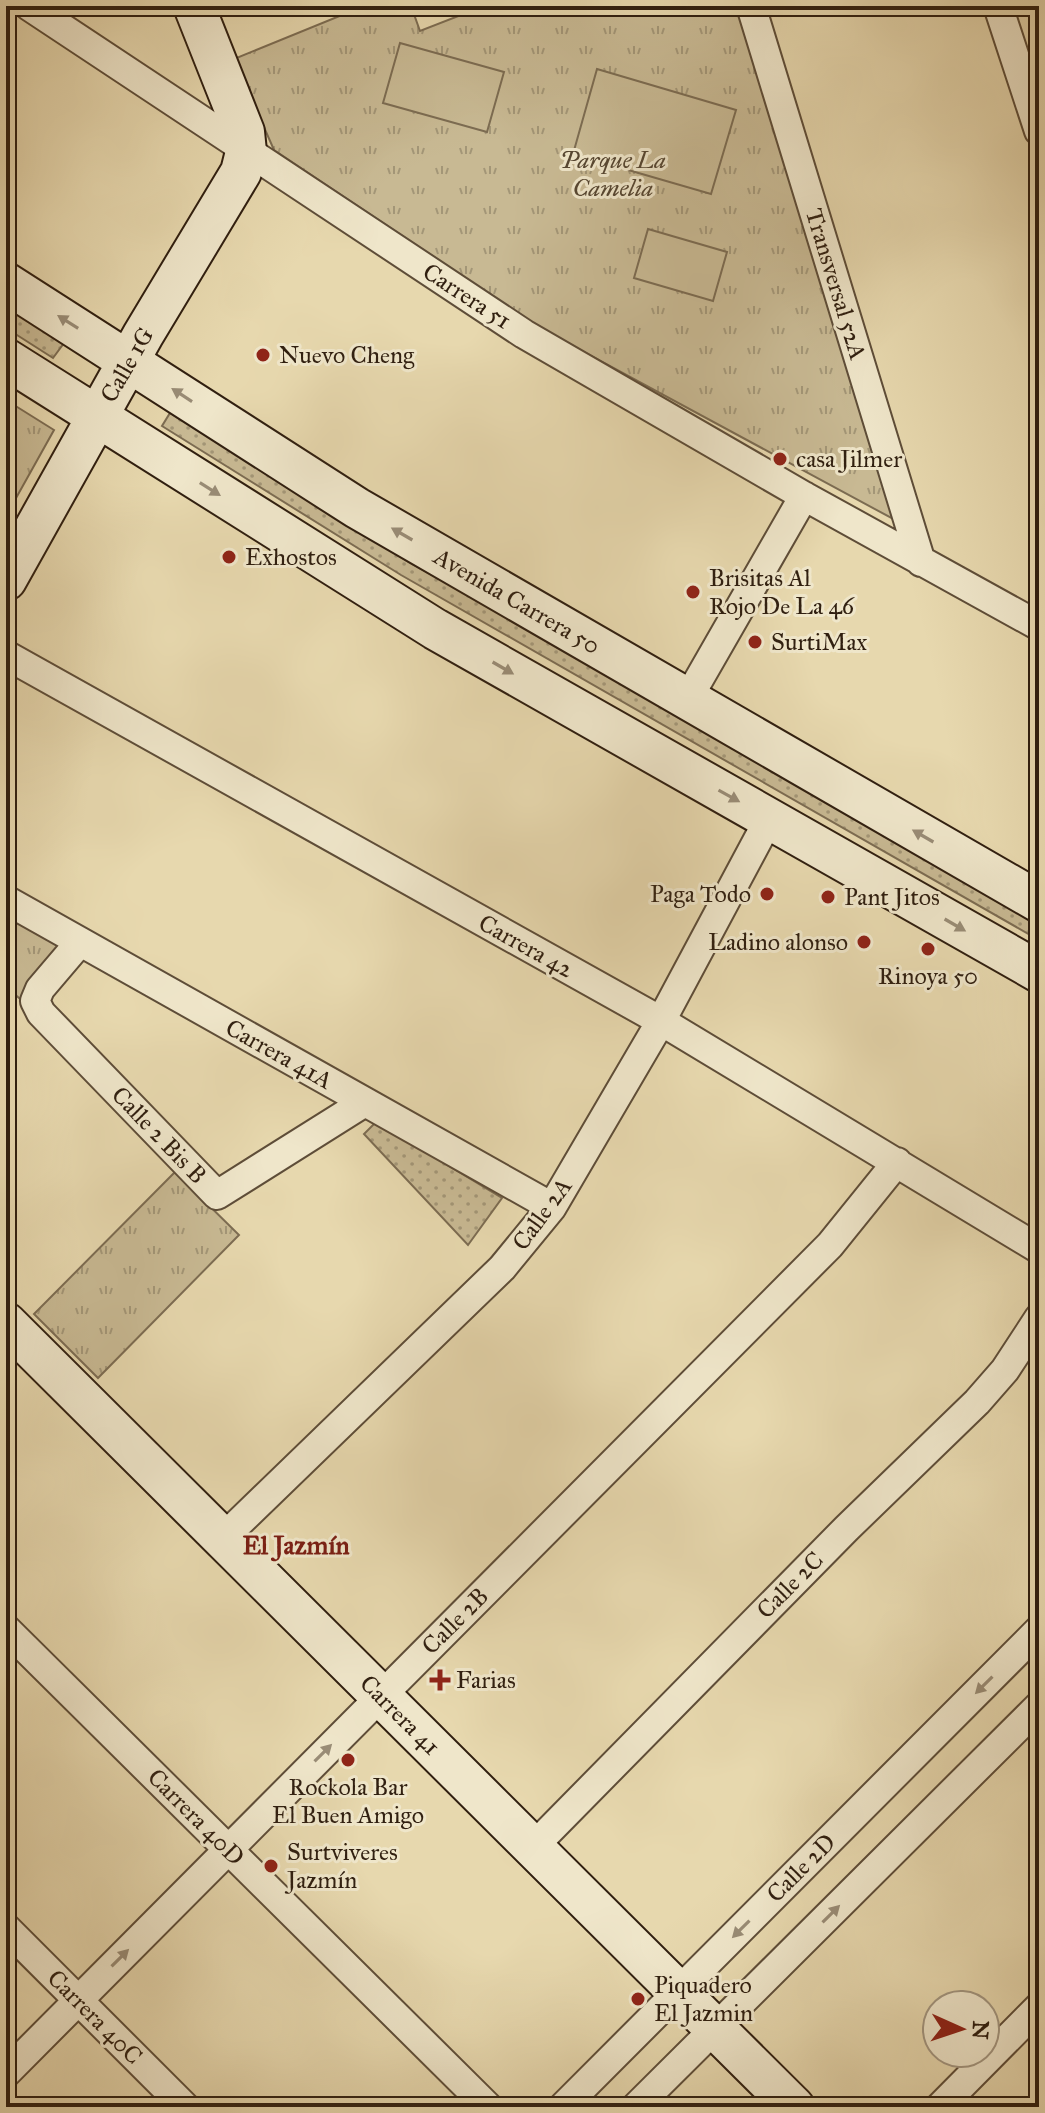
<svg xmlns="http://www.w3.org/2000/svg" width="1045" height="2113" viewBox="0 0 1045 2113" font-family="'IM FELL Great Primer',serif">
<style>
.grass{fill:url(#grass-dots);stroke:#7c6c52;stroke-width:2}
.park{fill:url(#park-tufts);stroke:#7c6c52;stroke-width:2}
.pitch{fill:#c8b993;stroke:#7c6c52;stroke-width:2}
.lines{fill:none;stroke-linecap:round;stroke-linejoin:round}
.street-casing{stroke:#5e4d38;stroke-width:32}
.secondary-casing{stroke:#301f10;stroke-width:44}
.street{stroke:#efe6ca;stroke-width:28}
.secondary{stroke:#efe6ca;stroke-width:40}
.oneway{fill:#998c76}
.poi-dot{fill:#8f2418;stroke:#efe6ca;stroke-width:3}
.labels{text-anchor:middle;stroke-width:6;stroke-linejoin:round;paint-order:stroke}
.park-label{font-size:24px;font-style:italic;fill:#564631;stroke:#efe6ca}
.street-label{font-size:24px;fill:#301f10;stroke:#efe6ca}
.poi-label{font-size:24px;fill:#301f10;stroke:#efe6ca;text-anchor:start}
.neighbourhood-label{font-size:26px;font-weight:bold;fill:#7a1f14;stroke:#efe6ca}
</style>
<defs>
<pattern id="grass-dots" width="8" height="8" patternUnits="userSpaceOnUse" patternTransform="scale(2)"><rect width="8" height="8" fill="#c8b993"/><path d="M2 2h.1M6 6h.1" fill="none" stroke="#a39677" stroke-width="1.8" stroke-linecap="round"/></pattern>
<pattern id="park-tufts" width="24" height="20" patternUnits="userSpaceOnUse" patternTransform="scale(2)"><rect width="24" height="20" fill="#c8b993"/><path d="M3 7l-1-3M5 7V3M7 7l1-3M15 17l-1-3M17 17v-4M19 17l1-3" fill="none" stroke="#a39677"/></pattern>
</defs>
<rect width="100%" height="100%" fill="#e7d8ae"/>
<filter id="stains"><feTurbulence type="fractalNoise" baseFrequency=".0025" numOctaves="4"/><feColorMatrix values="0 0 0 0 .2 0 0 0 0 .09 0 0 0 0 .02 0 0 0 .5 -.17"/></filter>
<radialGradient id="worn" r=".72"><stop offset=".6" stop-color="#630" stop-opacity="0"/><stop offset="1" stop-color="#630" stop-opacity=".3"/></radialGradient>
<path class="grass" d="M6,306L64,343L53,358L6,328Z
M170,413L410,563L681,711L1039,918V940L401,575L162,426Z
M376,1122L502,1198L468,1245L364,1134Z"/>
<path class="park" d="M364,6H411L420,31L484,6H737L897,521L543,330L274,150L234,59Z
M6,400L54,430L6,516Z
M6,909L64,942L25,1003L6,987Z
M175,1172L239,1235L98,1378L34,1314Z"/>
<path class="pitch" d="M400,43L504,72L487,132L383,103Z
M597,69L736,110L711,194L573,154Z
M648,229L727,252L713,301L634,278Z"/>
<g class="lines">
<g class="street-casing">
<path id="street" d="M29,6L524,334L804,496L1039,626
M751,6L921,562
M998,6L1039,131
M6,655L661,1021L1039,1249
M687,700L804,496
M6,900L552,1207
M80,942L40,989L35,1001L41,1013L217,1195L365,1102
M223,1538L502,1268L552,1207L661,1021L769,819
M6,1629L488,2107
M533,1847L847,1528L977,1402L1005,1370L1039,1318
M6,1928L185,2107
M6,2073L830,1245L897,1162
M563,2107L1039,1630
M636,2107L1039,1706
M940,2107L1039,2007"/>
</g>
<g class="secondary-casing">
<path id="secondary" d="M6,283L357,508L1039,902
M6,359L435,629L1039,972
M6,580L143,335L241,172L246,152L244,132L194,6
M6,1323L794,2107"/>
</g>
<use href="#street" class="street"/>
<use href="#secondary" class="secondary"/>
</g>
<defs><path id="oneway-solid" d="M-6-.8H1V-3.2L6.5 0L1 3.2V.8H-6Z" transform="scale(2)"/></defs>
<g class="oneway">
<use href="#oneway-solid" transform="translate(68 322) rotate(-148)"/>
<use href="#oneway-solid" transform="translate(182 395) rotate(-147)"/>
<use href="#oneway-solid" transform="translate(210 489) rotate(32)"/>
<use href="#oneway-solid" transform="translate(402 534) rotate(-150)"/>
<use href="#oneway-solid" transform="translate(503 668) rotate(30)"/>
<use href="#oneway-solid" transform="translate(729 796) rotate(29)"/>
<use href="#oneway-solid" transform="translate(923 836) rotate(-150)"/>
<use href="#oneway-solid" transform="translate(955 925) rotate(30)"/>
<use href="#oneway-solid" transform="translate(984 1685) rotate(135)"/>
<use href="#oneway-solid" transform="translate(323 1753) rotate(-45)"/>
<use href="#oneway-solid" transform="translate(831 1914) rotate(-45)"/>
<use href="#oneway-solid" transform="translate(741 1929) rotate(135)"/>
<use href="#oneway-solid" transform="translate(120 1958) rotate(-45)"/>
</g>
<g class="poi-dot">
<circle cx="263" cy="355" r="8"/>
<circle cx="780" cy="459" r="8"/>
<circle cx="229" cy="557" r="8"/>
<circle cx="693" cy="592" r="8"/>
<circle cx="755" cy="642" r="8"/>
<circle cx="767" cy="894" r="8"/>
<circle cx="828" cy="897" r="8"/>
<circle cx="864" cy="942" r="8"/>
<circle cx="928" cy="949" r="8"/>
<path d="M436 1668h8v8h8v8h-8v8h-8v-8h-8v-8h8z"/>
<circle cx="348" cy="1760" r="8"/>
<circle cx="271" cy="1866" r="8"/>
<circle cx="638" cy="1999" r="8"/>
</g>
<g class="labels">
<g class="park-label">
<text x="613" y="168">Parque La<tspan x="613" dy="28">Camelia</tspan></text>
</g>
<g class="street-label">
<text transform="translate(836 284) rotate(73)" y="8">Transversal 52A</text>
<text transform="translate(467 296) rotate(33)" y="8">Carrera 51</text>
<text transform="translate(127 365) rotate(-60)" y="8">Calle 1G</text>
<text transform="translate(517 601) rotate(30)" y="8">Avenida Carrera 50</text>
<text transform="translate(526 946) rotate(29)" y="8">Carrera 42</text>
<text transform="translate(279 1054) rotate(29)" y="8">Carrera 41A</text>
<text transform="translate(159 1135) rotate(46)" y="8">Calle 2 Bis B</text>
<text transform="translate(542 1214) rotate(-54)" y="8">Calle 2A</text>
<text transform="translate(790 1585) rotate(-45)" y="8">Calle 2C</text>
<text transform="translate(455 1621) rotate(-45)" y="8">Calle 2B</text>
<text transform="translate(400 1715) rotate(45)" y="8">Carrera 41</text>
<text transform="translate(196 1817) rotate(45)" y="8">Carrera 40D</text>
<text transform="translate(801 1868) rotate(-45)" y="8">Calle 2D</text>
<text transform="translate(95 2017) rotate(45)" y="8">Carrera 40C</text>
</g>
<g class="poi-label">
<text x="279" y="363">Nuevo Cheng</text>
<text x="796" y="467">casa Jilmer</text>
<text x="245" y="565">Exhostos</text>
<text x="709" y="586">Brisitas Al<tspan x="709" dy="28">Rojo De La 46</tspan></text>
<text x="771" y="650">SurtiMax</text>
<text x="751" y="902" text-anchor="end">Paga Todo</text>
<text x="844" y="905">Pant Jitos</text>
<text x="848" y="950" text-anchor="end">Ladino alonso</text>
<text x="928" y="984" text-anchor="middle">Rinoya 50</text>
<text x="456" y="1688">Farias</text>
<text x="348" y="1795" text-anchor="middle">Rockola Bar<tspan x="348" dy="28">El Buen Amigo</tspan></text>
<text x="287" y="1860">Surtviveres<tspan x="287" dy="28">Jazmín</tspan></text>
<text x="654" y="1993">Piquadero<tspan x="654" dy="28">El Jazmin</tspan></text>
</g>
<g class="neighbourhood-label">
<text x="296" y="1554">El Jazmín</text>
</g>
</g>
<rect width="1045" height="2113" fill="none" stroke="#e7d8ae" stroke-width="32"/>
<rect x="8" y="8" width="1029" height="2097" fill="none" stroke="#301f10" stroke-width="4"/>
<rect x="16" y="16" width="1013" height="2081" fill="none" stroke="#301f10" stroke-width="2"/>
<g transform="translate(961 2029) rotate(93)"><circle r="38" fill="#efe6ca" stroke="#a39680" stroke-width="2"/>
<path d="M0-6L14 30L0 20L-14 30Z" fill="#8f2418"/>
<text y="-12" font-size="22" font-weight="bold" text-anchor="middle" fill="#301f10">N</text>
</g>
<rect width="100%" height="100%" filter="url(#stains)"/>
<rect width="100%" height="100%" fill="url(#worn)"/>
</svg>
